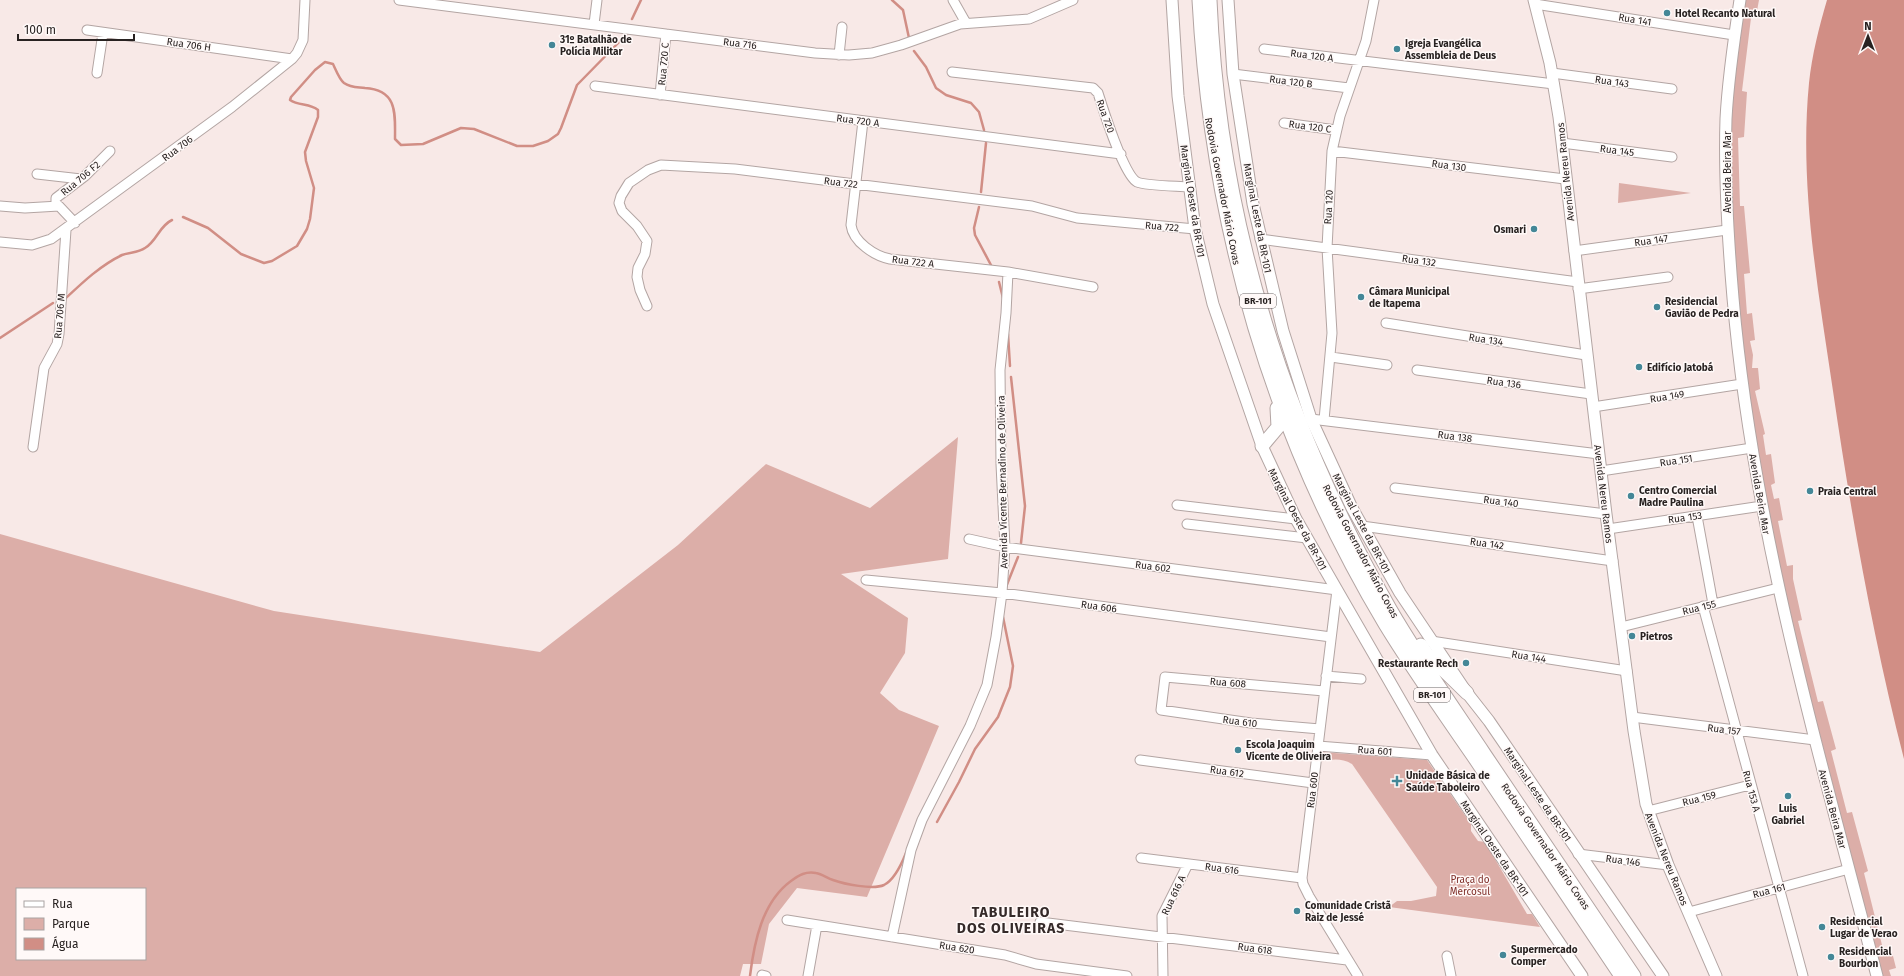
<svg xmlns="http://www.w3.org/2000/svg" width="1904" height="976" viewBox="0 0 1904 976" font-family="'Fira Sans',sans-serif">
<style>
.green{fill:#dcaea8;fill-rule:evenodd}
.water{fill:#d18e85}
.lines{fill:none;stroke-linecap:round;stroke-linejoin:round}
.stream{stroke:#d18e85;stroke-width:2.5}
.minor-casing{stroke:#b3a5a3;stroke-width:11}
.major-casing{stroke:#b3a5a3;stroke-width:13}
.highway-casing{stroke:#b3a5a3;stroke-width:15}
.minor{stroke:#fff;stroke-width:9}
.major{stroke:#fff;stroke-width:11}
.highway{stroke:#fff;stroke-width:13}
.poi-dot{fill:#448797;stroke:#fff9f8;stroke-width:1.5}
.labels{text-anchor:middle;stroke-width:3;stroke-linejoin:round;paint-order:stroke}
.shield{fill:#fff9f8;stroke:#686262;stroke-width:1}
.shield-label{font-size:9px;font-weight:bold;fill:#282221}
.poi-label{font-size:10px;font-weight:bold;fill:#282221;stroke:#fff9f8;text-anchor:start}
.street-label{font-size:10px;fill:#282221;stroke:#fff9f8}
.park-label{font-size:10px;fill:#7f2e28;stroke:#fff9f8}
.district-label{font-size:14px;font-weight:bold;letter-spacing:1px;fill:#352a29;stroke:#fff9f8}
</style>
<rect width="100%" height="100%" fill="#f8e9e7"/>
<path class="green" d="M1744,0H1759L1756,16L1751,18L1742,91L1747,92L1744,137L1738,138L1740,206H1744L1750,273L1744,274L1747,314L1752,313L1755,340L1750,341L1753,355L1752,368H1758L1760,389L1755,391L1765,434L1763,435L1766,455L1771,454L1775,483L1771,485L1774,499L1779,498L1783,520L1778,521L1787,566L1793,565V579L1802,620L1798,621L1818,702L1823,701L1836,749L1831,751L1847,813L1852,812L1868,871L1864,873L1884,953L1892,952L1896,968L1889,970L1891,976H1882L1785,599L1748,399L1732,237L1730,118L1737,44Z
M1619,183L1691,193L1618,203Z
M958,437L948,559L841,574L908,618L905,653L880,693L899,710L939,726L867,897L797,888L769,924L761,964H743L740,976H0V534L274,611L540,652L678,545L766,464L870,508ZM17,889H145V959H17Z
M1321,752L1427,760L1471,824V831L1478,841L1485,842L1527,914H1532L1540,927L1389,907L1397,901H1411L1436,896L1437,887L1352,764C1341,758 1332,759 1321,762Z"/>
<path class="water" d="M1827,0H1904V759C1873,638 1851,514 1833,391C1818,289 1799,186 1809,83C1812,55 1819,27 1827,0Z"/>
<g class="lines">
<path class="stream" d="M892,0L903,10L909,38
M632,19L641,0
M914,51L926,67L936,88L946,95L971,103L979,112L984,130
M981,192L986,143
M979,207L974,228L975,235L992,267
M183,217L208,228L241,254L264,263L272,261L297,246L307,229L310,219L314,188L306,161L305,152L318,117V110C310,103 299,106 290,100L291,97L315,70L325,62L333,64C336,70 339,79 344,83C351,88 358,87 365,88C398,90 395,114 395,139L401,145L423,144L461,128L474,129L517,146H533L548,141L558,134L561,128L577,85L626,35
M999,282L1003,298
M66,298C83,282 101,265 122,255C130,252 138,253 145,248C157,241 159,226 172,220
M1008,334L1010,366
M0,338L53,303
M1011,377L1025,506L1021,543
M1006,587L1018,557
M937,822L959,782L975,749L998,717L1010,687L1013,666L1003,617
M750,976C754,943 762,902 791,881C799,875 806,871 816,873C822,874 827,878 833,880C844,884 873,890 884,885C894,880 902,863 906,853"/>
<g class="minor-casing">
<path id="minor" d="M399,0L815,53L849,55L872,53L901,45L960,24L1029,19L1073,0
M953,0L966,23
M1535,4L1734,35
M594,24L597,0
M87,30L292,59
M1264,49L1554,84
M839,55L842,27
M952,72L1093,88L1098,93C1103,109 1124,175 1137,182C1147,186 1177,186 1189,187
M97,73L103,33
M1552,73L1672,89
M1233,74L1349,88
M595,86L1121,154
M660,95L666,34
M863,121L851,225C853,242 875,256 890,259L1008,272L1093,287
M1284,123L1336,130
M1562,143L1672,157
M1332,151L1565,179
M37,174L81,179
M0,206L25,208L59,206L75,223
M56,206V198L85,176L110,151
M1260,239L1578,282
M0,242L32,245L51,239L232,107L292,59L297,53L303,40L305,0
M1574,251L1727,230
M1578,289L1668,277
M647,306L640,290L637,277L638,268L645,254L647,241L637,226L622,211L619,203L621,196L629,183L648,170L661,165L735,169L855,184L1032,206L1077,218L1195,229
M1386,323L1586,355
M1331,357L1387,365
M1417,370L1591,394
M1593,407L1742,384
M1311,419L1599,454
M1324,420L1332,333L1327,248L1332,151L1340,116L1366,41L1374,0
M33,447L44,368L57,344L59,334L66,230
M1601,471L1752,448
M1395,488L1606,514
M1177,505L1296,519
M1697,516L1713,604
M1187,524L1307,538
M1362,526L1613,561
M1608,529L1762,506
M969,539L1005,547L1337,590L1302,878L1303,884L1309,896L1358,976
M866,580L1002,593L1331,637
M1703,606L1803,976
M1621,627L1778,588
M1431,641L1627,671
M1326,676L1361,679
M1632,717L1815,740
M1320,729L1251,723L1161,710L1165,677L1324,691
M1318,746L1432,755
M1140,760L1313,783
M1648,811L1750,785
M1578,854L1668,865
M1141,858L1302,878
M1689,912L1849,869
M787,920L1005,955L1036,964L1127,976
M1040,922L1347,960
M892,937L911,850L922,820L970,726L987,685L996,637L1002,593L1005,547L1001,464L1000,370L1006,313L1008,272
M1447,956L1451,976
M762,975L766,976
M808,976L817,925
M1163,976L1162,916L1188,864"/>
</g>
<g class="major-casing">
<path id="major" d="M1172,0L1178,96L1195,229L1213,304L1262,446L1296,519L1432,755L1582,976
M1228,0L1233,74L1253,204L1283,331L1311,419L1352,508L1400,593L1467,693L1489,721L1663,976
M1534,0L1550,63L1559,117L1606,514L1634,731L1646,804L1668,865L1716,976
M1740,0C1734,39 1728,79 1726,119C1724,179 1728,239 1733,298C1753,530 1819,752 1877,976"/>
</g>
<g class="highway-casing">
<path id="highway" d="M1199,0C1211,222 1271,433 1385,624C1413,670 1445,715 1476,760C1524,832 1573,904 1621,976
M1210,0C1219,217 1283,421 1390,609C1419,659 1453,707 1485,755C1535,829 1584,902 1634,976
M1262,446L1278,427L1277,408
M1421,645L1427,654L1467,693"/>
</g>
<use href="#minor" class="minor"/>
<use href="#major" class="major"/>
<use href="#highway" class="highway"/>
</g>
<g class="poi-dot">
<circle cx="1667" cy="13" r="4"/>
<circle cx="552" cy="45" r="4"/>
<circle cx="1397" cy="49" r="4"/>
<circle cx="1534" cy="229" r="4"/>
<circle cx="1361" cy="297" r="4"/>
<circle cx="1657" cy="307" r="4"/>
<circle cx="1639" cy="367" r="4"/>
<circle cx="1810" cy="491" r="4"/>
<circle cx="1631" cy="496" r="4"/>
<circle cx="1632" cy="636" r="4"/>
<circle cx="1466" cy="663" r="4"/>
<circle cx="1238" cy="750" r="4"/>
<path d="M1395 775h4v4h4v4h-4v4h-4v-4h-4v-4h4z"/>
<circle cx="1788" cy="796" r="4"/>
<circle cx="1297" cy="911" r="4"/>
<circle cx="1822" cy="927" r="4"/>
<circle cx="1503" cy="955" r="4"/>
<circle cx="1831" cy="957" r="4"/>
</g>
<g class="labels">
<g class="shield">
<rect x="1240" y="294" width="36" height="14" rx="3"/>
<rect x="1414" y="688" width="36" height="14" rx="3"/>
</g>
<g class="shield-label">
<text x="1258" y="304">BR-101</text>
<text x="1432" y="698">BR-101</text>
</g>
<g class="poi-label">
<text x="1675" y="17">Hotel Recanto Natural</text>
<text x="560" y="43">31º Batalhão de<tspan x="560" dy="12">Polícia Militar</tspan></text>
<text x="1405" y="47">Igreja Evangélica<tspan x="1405" dy="12">Assembleia de Deus</tspan></text>
<text x="1526" y="233" text-anchor="end">Osmari</text>
<text x="1369" y="295">Câmara Municipal<tspan x="1369" dy="12">de Itapema</tspan></text>
<text x="1665" y="305">Residencial<tspan x="1665" dy="12">Gavião de Pedra</tspan></text>
<text x="1647" y="371">Edifício Jatobá</text>
<text x="1639" y="494">Centro Comercial<tspan x="1639" dy="12">Madre Paulina</tspan></text>
<text x="1818" y="495">Praia Central</text>
<text x="1640" y="640">Pietros</text>
<text x="1458" y="667" text-anchor="end">Restaurante Rech</text>
<text x="1246" y="748">Escola Joaquim<tspan x="1246" dy="12">Vicente de Oliveira</tspan></text>
<text x="1406" y="779">Unidade Básica de<tspan x="1406" dy="12">Saúde Taboleiro</tspan></text>
<text x="1788" y="812" text-anchor="middle">Luis<tspan x="1788" dy="12">Gabriel</tspan></text>
<text x="1305" y="909">Comunidade Cristã<tspan x="1305" dy="12">Raiz de Jessé</tspan></text>
<text x="1830" y="925">Residencial<tspan x="1830" dy="12">Lugar de Verao</tspan></text>
<text x="1511" y="953">Supermercado<tspan x="1511" dy="12">Comper</tspan></text>
<text x="1839" y="955">Residencial<tspan x="1839" dy="12">Bourbon</tspan></text>
</g>
<g class="street-label">
<text transform="translate(1635 19) rotate(9)" y="4">Rua 141</text>
<text transform="translate(740 43) rotate(7)" y="4">Rua 716</text>
<text transform="translate(189 44) rotate(8)" y="4">Rua 706 H</text>
<text transform="translate(1312 55) rotate(7)" y="4">Rua 120 A</text>
<text transform="translate(663 64) rotate(-85)" y="4">Rua 720 C</text>
<text transform="translate(1291 81) rotate(7)" y="4">Rua 120 B</text>
<text transform="translate(1612 81) rotate(8)" y="4">Rua 143</text>
<text transform="translate(1106 116) rotate(70)" y="4">Rua 720</text>
<text transform="translate(858 120) rotate(7)" y="4">Rua 720 A</text>
<text transform="translate(1310 126) rotate(7)" y="4">Rua 120 C</text>
<text transform="translate(177 148) rotate(-37)" y="4">Rua 706</text>
<text transform="translate(1617 150) rotate(7)" y="4">Rua 145</text>
<text transform="translate(1449 165) rotate(7)" y="4">Rua 130</text>
<text transform="translate(1565 172) rotate(-96)" y="4">Avenida Nereu Ramos</text>
<text transform="translate(1727 172) rotate(-90)" y="4">Avenida Beira Mar</text>
<text transform="translate(80 178) rotate(-40)" y="4">Rua 706 F2</text>
<text transform="translate(841 182) rotate(7)" y="4">Rua 722</text>
<text transform="translate(1223 191) rotate(79)" y="4">Rodovia Governador Mário Covas</text>
<text transform="translate(1193 201) rotate(81)" y="4">Marginal Oeste da BR-101</text>
<text transform="translate(1328 207) rotate(-87)" y="4">Rua 120</text>
<text transform="translate(1258 218) rotate(79)" y="4">Marginal Leste da BR-101</text>
<text transform="translate(1162 226) rotate(5)" y="4">Rua 722</text>
<text transform="translate(1651 240) rotate(-8)" y="4">Rua 147</text>
<text transform="translate(1419 260) rotate(8)" y="4">Rua 132</text>
<text transform="translate(913 261) rotate(7)" y="4">Rua 722 A</text>
<text transform="translate(59 316) rotate(-85)" y="4">Rua 706 M</text>
<text transform="translate(1486 339) rotate(9)" y="4">Rua 134</text>
<text transform="translate(1504 382) rotate(8)" y="4">Rua 136</text>
<text transform="translate(1667 396) rotate(-9)" y="4">Rua 149</text>
<text transform="translate(1455 436) rotate(7)" y="4">Rua 138</text>
<text transform="translate(1676 460) rotate(-9)" y="4">Rua 151</text>
<text transform="translate(1002 482) rotate(-91)" y="4">Avenida Vicente Bernadino de Oliveira</text>
<text transform="translate(1604 494) rotate(83)" y="4">Avenida Nereu Ramos</text>
<text transform="translate(1760 494) rotate(80)" y="4">Avenida Beira Mar</text>
<text transform="translate(1501 501) rotate(7)" y="4">Rua 140</text>
<text transform="translate(1685 517) rotate(-8)" y="4">Rua 153</text>
<text transform="translate(1298 519) rotate(62)" y="4">Marginal Oeste da BR-101</text>
<text transform="translate(1362 523) rotate(62)" y="4">Marginal Leste da BR-101</text>
<text transform="translate(1487 543) rotate(8)" y="4">Rua 142</text>
<text transform="translate(1361 551) rotate(62)" y="4">Rodovia Governador Mário Covas</text>
<text transform="translate(1153 566) rotate(7)" y="4">Rua 602</text>
<text transform="translate(1099 606) rotate(8)" y="4">Rua 606</text>
<text transform="translate(1699 607) rotate(-14)" y="4">Rua 155</text>
<text transform="translate(1529 656) rotate(9)" y="4">Rua 144</text>
<text transform="translate(1228 682) rotate(5)" y="4">Rua 608</text>
<text transform="translate(1240 721) rotate(7)" y="4">Rua 610</text>
<text transform="translate(1724 729) rotate(7)" y="4">Rua 157</text>
<text transform="translate(1375 750) rotate(4)" y="4">Rua 601</text>
<text transform="translate(1227 771) rotate(8)" y="4">Rua 612</text>
<text transform="translate(1312 790) rotate(-83)" y="4">Rua 600</text>
<text transform="translate(1752 791) rotate(75)" y="4">Rua 153 A</text>
<text transform="translate(1538 794) rotate(56)" y="4">Marginal Leste da BR-101</text>
<text transform="translate(1699 798) rotate(-14)" y="4">Rua 159</text>
<text transform="translate(1833 809) rotate(75)" y="4">Avenida Beira Mar</text>
<text transform="translate(1546 846) rotate(56)" y="4">Rodovia Governador Mário Covas</text>
<text transform="translate(1495 848) rotate(56)" y="4">Marginal Oeste da BR-101</text>
<text transform="translate(1667 859) rotate(68)" y="4">Avenida Nereu Ramos</text>
<text transform="translate(1623 860) rotate(7)" y="4">Rua 146</text>
<text transform="translate(1222 868) rotate(7)" y="4">Rua 616</text>
<text transform="translate(1769 890) rotate(-15)" y="4">Rua 161</text>
<text transform="translate(1173 895) rotate(-65)" y="4">Rua 616 A</text>
<text transform="translate(957 947) rotate(9)" y="4">Rua 620</text>
<text transform="translate(1255 948) rotate(7)" y="4">Rua 618</text>
</g>
<g class="park-label">
<text x="1470" y="883">Praça do<tspan x="1470" dy="12">Mercosul</tspan></text>
</g>
<g class="district-label">
<text x="1011" y="917">TABULEIRO<tspan x="1011" dy="16">DOS OLIVEIRAS</tspan></text>
</g>
</g>
<rect x="16" y="888" width="130" height="72" fill="#fff9f8" stroke="#a9a3a2"/>
<rect x="24" y="901" width="20" height="6" fill="#ffffff" stroke="#a9a3a2"/>
<text x="52" y="908" font-size="12" fill="#282221">Rua</text>
<rect x="24" y="918" width="20" height="12" fill="#dcaea8" stroke="#a9a3a2"/>
<text x="52" y="928" font-size="12" fill="#282221">Parque</text>
<rect x="24" y="938" width="20" height="12" fill="#d18e85" stroke="#a9a3a2"/>
<text x="52" y="948" font-size="12" fill="#282221">Água</text>
<g transform="translate(1868 36)" stroke="#fff9f8" stroke-width="3" paint-order="stroke">
<path d="M0-3L7 15L0 10L-7 15Z" fill="#282221"/>
<text y="-6" font-size="11" font-weight="bold" text-anchor="middle" fill="#282221">N</text>
</g>
<path d="M18 34v6h116v-6" fill="none" stroke="#282221" stroke-width="2"/>
<text x="24" y="34" font-size="12" fill="#282221" stroke="#fff9f8" stroke-width="3" paint-order="stroke">100 m</text>
</svg>
